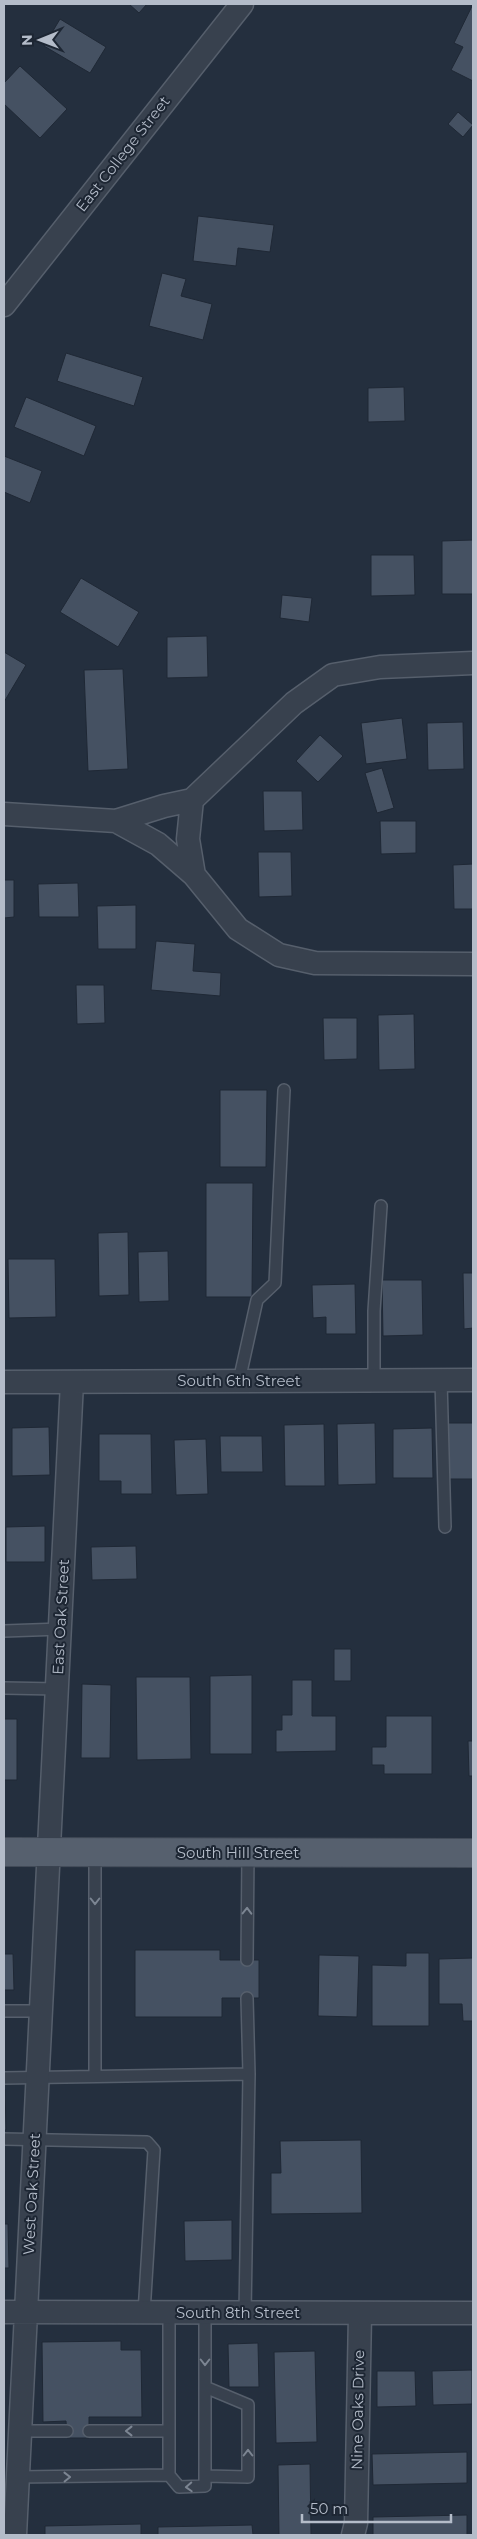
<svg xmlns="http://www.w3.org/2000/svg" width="477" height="2539" viewBox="0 0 477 2539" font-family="Montserrat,sans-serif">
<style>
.building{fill:#455162;stroke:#1f2835}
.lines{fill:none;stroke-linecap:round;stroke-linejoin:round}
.lane-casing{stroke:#565f6c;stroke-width:14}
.street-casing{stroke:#565f6c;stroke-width:25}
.primary-casing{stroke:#414a57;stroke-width:30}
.lane{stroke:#38414e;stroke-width:11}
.street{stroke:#38414e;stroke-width:22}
.primary{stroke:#56606e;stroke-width:28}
.oneway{stroke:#7c8592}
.labels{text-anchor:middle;stroke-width:4;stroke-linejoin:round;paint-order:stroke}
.street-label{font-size:15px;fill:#b4bcc9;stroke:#1d2633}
</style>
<rect width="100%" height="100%" fill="#242f3e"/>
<path class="building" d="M129,4H147L139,13Z
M473,4V81L451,70L463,47L454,43Z
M60,19L106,47L90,73L44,46Z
M20,66L67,109L40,138L4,104V83Z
M458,112L473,125L463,137L448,124Z
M198,216L274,225L270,252L238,248L236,266L193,261Z
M162,273L186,279L181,296L212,304L203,340L149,326Z
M66,353L143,377L134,406L57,381Z
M404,387L405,421L368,422V388Z
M26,397L96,426L84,456L14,427Z
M4,456L42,471L30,503L4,492Z
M473,540V594H442V541Z
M371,555H414L415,595L371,596Z
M81,578L139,612L118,647L60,612Z
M282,595L312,598L309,622L280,618Z
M207,636L208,677L167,678V637Z
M4,652L26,665L4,702Z
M123,669L128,769L88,771L84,670Z
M402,718L407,759L366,764L361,723Z
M463,722L464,769L428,770L427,723Z
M320,735L343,756L318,782L296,761Z
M382,768L394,808L377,813L365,773Z
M263,791H302L303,830L264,831Z
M380,821H416V853L381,854Z
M258,852H291L292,896L259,897Z
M473,864V909H454L453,865Z
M4,880H14V917L4,918Z
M78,883L79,917H39L38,884Z
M136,905V949H98L97,906Z
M156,941L195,944L193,971L221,973L220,996L151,990Z
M76,985H104L105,1023L77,1024Z
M414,1014L415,1069L379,1070L378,1015Z
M323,1018H357V1059L324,1060Z
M220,1090H267L266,1167H220Z
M206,1183H253L252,1297H206Z
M128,1232L129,1295L99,1296L98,1233Z
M168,1251L169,1301L139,1302L138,1252Z
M8,1259H55L56,1317L9,1318Z
M463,1273H473V1328L464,1329Z
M382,1280H422L423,1335L383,1336Z
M355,1284L356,1334H326V1317L313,1318L312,1285Z
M375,1423L376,1484L338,1485L337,1424Z
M448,1423H473V1479H449Z
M324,1424L325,1486H285L284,1425Z
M49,1427L50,1475L12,1476V1428Z
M432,1428L433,1478H393V1429Z
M99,1434H151L152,1494H121V1481H99Z
M220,1436H262L263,1472H221Z
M206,1439L208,1494L176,1495L174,1440Z
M45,1526V1562H6V1527Z
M136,1546L137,1579L92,1580L91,1547Z
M334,1649H351V1681H334Z
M252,1675V1754H210V1676Z
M136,1677H190L191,1759L137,1760Z
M292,1680H312V1716H336V1751L276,1752V1730H282V1715H292Z
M82,1684L111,1685L110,1758H81Z
M386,1716H432V1774H384V1765H372V1747H386Z
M4,1719H17V1780H4Z
M468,1741H473V1776H469Z
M135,1950H220V1960H259V1998H222V2017H135Z
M406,1953H429V2026H372V1965L406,1966Z
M4,1954H13L14,1990H4Z
M319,1955L359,1956L357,2017L318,2016Z
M473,1958V2021H463L462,2004H439V1959Z
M4,2089H5L6,2130H4Z
M361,2140L362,2213L271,2214V2173H281L280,2141Z
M232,2220V2260L185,2261L184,2221Z
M4,2224H8L9,2268H4Z
M121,2341V2350H141L142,2417H89V2438H67L66,2421L43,2422L42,2342Z
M258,2343L259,2387H229L228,2344Z
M315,2351L317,2442L276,2443L274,2352Z
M472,2370V2404L433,2405L432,2371Z
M377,2371H415L416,2406L377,2407Z
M467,2452V2483L373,2485L372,2454Z
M310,2464L311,2535H279L278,2465Z
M467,2515V2535H373V2517Z
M141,2524V2535H45V2526Z
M252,2525L253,2535H158V2527Z"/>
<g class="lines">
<g class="lane-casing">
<path id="lane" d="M441,1380L445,1527
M239,1381L257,1300L275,1283L284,1090
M374,1381V1311L381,1206
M4,1631L61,1629
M4,1688L58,1689
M247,1960L248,1853
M4,2011H42
M95,2076V1852
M4,2078L249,2074L247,1998
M4,2139L147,2142L154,2150L144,2313
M245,2313L249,2074
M205,2387L248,2405V2477L206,2476
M20,2431H67
M89,2431H169
M169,2475L179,2487L205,2486V2313
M18,2477L169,2475V2313"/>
</g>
<g class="street-casing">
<path id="street" d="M4,305L242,4
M192,800L188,839L194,875L238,929L279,955L315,963L473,964
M4,814L116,821L164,806L192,800L294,703L333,675L380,667L473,663
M116,821L158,844L194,875
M4,1382L473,1380
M4,2312L473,2313
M15,2535L72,1382
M353,2535L356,2523L360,2314"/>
</g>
<g class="primary-casing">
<path id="primary" d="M4,1852L473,1853"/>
</g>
<use href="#lane" class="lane"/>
<use href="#street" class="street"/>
<use href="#primary" class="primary"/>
</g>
<defs><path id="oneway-chevron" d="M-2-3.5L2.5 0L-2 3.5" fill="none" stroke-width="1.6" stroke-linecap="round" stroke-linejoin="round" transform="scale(1.25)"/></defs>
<g class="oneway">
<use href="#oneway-chevron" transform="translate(95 1901) rotate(90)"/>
<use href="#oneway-chevron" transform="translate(247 1911) rotate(-89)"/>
<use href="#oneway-chevron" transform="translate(205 2362) rotate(90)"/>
<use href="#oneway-chevron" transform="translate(129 2431) rotate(180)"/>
<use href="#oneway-chevron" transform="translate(248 2453) rotate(-90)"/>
<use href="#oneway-chevron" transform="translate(67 2477) rotate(-1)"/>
<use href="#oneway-chevron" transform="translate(189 2487) rotate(177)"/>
</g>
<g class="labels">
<g class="street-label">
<text transform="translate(123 154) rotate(-52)" y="5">East College Street</text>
<text x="239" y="1386">South 6th Street</text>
<text transform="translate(61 1617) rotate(-87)" y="5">East Oak Street</text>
<text x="238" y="1858">South Hill Street</text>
<text transform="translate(32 2194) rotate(-87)" y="5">West Oak Street</text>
<text x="238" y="2318">South 8th Street</text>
<text transform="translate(358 2410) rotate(-89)" y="5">Nine Oaks Drive</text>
</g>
</g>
<rect width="477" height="2539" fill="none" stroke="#b4bcc9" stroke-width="10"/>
<g transform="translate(40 40) rotate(269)" stroke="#1d2633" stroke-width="4" paint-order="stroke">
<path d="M0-4L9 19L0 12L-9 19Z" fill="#b4bcc9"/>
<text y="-8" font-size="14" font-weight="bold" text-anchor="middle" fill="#b4bcc9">N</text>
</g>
<path d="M302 2514v8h149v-8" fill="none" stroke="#b4bcc9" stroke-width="2.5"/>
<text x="310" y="2514" font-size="15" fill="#b4bcc9" stroke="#1d2633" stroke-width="4" paint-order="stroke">50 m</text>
</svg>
